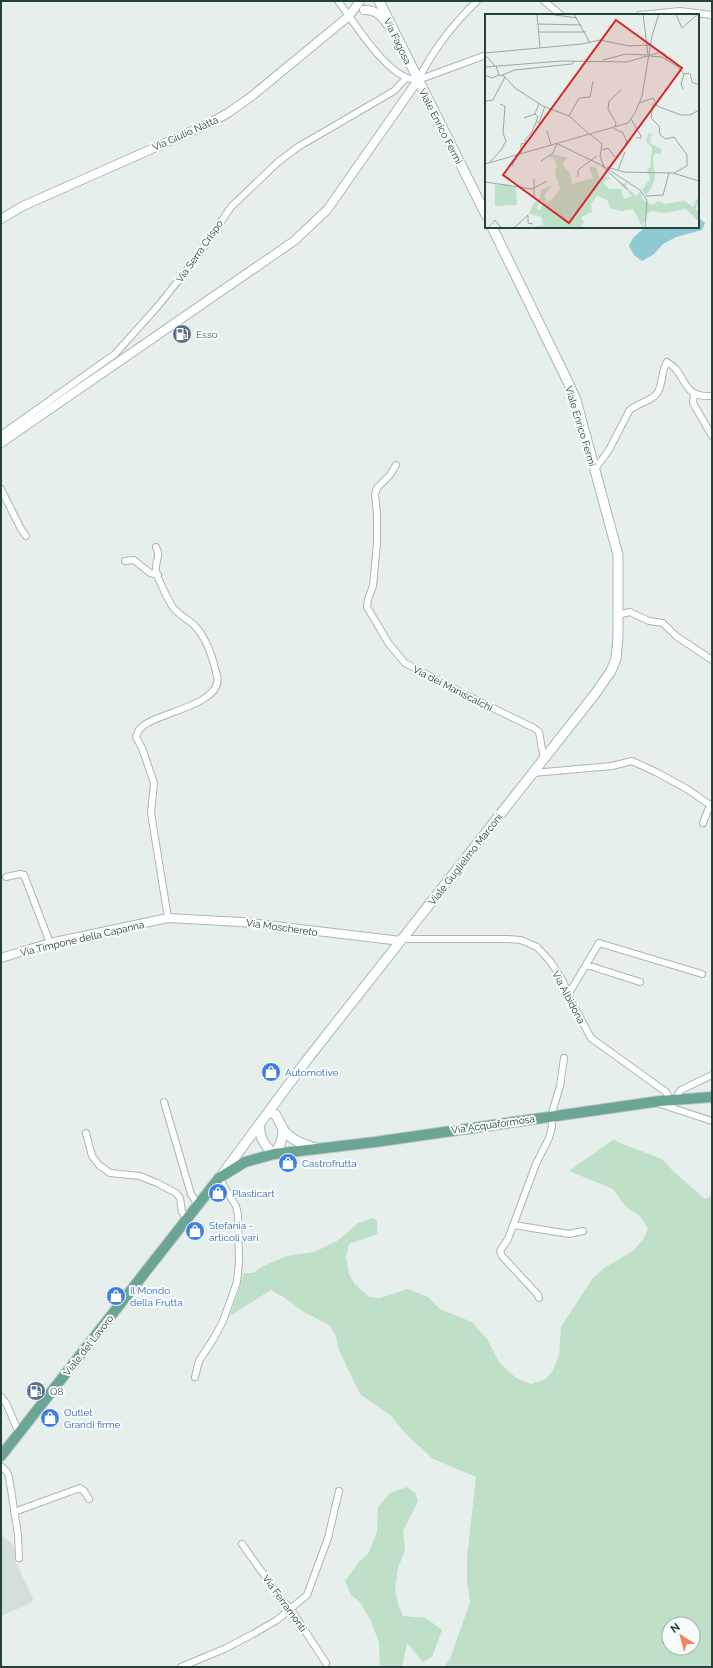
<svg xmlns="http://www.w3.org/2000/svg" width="713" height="1668" viewBox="0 0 713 1668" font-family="Raleway,sans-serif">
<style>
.built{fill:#d4dfda}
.green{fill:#bfe0c8;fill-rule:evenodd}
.water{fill:#8ec9d4}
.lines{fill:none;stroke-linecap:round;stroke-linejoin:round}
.minor-casing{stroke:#a8b8b2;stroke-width:8}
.tertiary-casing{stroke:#a8b8b2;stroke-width:10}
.secondary-casing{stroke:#a4bbb3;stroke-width:11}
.primary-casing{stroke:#c2cac8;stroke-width:12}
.minor{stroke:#fff;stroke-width:6}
.tertiary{stroke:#fff;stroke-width:8}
.secondary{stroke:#fff;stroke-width:9}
.primary{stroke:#6aa596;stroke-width:10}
.labels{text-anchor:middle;stroke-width:4;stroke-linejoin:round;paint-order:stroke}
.street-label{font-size:10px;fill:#24423a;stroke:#f7fbf9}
.service-label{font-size:10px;fill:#4e5e75;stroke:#f7fbf9;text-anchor:start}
.shop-label{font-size:10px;fill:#366cbe;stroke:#f7fbf9;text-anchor:start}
.inset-road{fill:none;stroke:#98aaa4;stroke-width:1}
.view{fill:#d62828;fill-opacity:0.15;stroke:#d62828;stroke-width:2}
.inset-edge{fill:none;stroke:#24423a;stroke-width:2}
</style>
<rect width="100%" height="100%" fill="#e6efeb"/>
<path class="built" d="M1,1534L14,1546L15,1561L33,1598L31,1603L1,1616Z"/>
<path class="green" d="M614,1139L620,1143L662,1159L674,1172L705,1199L712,1196V1667H444L450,1659L470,1602L467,1581V1557L476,1477L433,1459L407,1435L390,1415L360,1394L338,1348L336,1336L329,1325L302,1311L285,1298L271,1290L230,1316L244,1273H253L263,1266L287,1256L314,1252L337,1241L358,1223L373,1218L377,1222V1234L349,1244L346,1257L349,1274L354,1283L369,1297L380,1298L408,1289L428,1297L440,1309L472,1322L487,1339L499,1362L516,1378L531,1384L546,1379L553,1370L559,1356L561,1327L592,1279L604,1268L633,1251L644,1238L648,1228L640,1216L626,1207L613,1189L569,1171ZM669,1624H693V1648H669Z
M407,1487L415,1493L418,1501L403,1531L405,1550L398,1568L395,1588L398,1604L403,1616L426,1618L442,1630L432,1657L423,1662L407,1643L402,1667H380L379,1643L371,1621L360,1602L351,1595L345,1581L359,1562L368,1554L377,1532L378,1507L390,1493Z"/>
<path class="water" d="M698,217L705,223L702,230L676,237L663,244L654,254L642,261L634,255L629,246L633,238L645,227H698Z"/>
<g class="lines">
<g class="minor-casing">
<path id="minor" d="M338,1C355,23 389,81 418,80L486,55
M544,1L561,15
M640,15L680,11L712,15
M418,80C432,52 454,23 477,1
M694,394L693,403L712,436
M1,435L115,354L158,306L197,257L231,207L278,162L298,147L394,91L406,78
M396,465L390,475L377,488L375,494L377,514V543L373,586L368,599L367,607L389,644L405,663L464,694L534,728L539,732L544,760
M595,469L609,450L629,411C636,403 652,402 658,392C663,383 661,371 667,362C688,374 680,398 712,396
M1,489L21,529L26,536
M156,547C161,558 155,560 156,570C157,578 168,599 172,606C177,614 186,618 193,624C206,636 213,658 217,676C224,705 155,713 142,727C138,730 137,733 136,737L142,748L154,783L151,813L168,918
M125,561L134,560L150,573L158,575
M618,615L630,612L649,621L663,623L676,636L712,660
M533,773L612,766L632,761L656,772L687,789L710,805L703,823
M6,877L20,874L24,875L50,943
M403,939H507L521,940L537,947L550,961L563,981L568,995L591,1038L666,1092L670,1099
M587,965L640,982
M568,995L599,943L702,974
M679,1099L678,1094L681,1090L712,1075
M164,1102L191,1194L198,1205
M657,1103L712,1121
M86,1133L92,1156L99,1165L110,1173L140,1176L157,1183L176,1193L180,1198L182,1212L187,1219
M514,1225L569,1234L583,1231
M539,1298L538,1295L502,1256L500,1251L508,1239L536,1164L549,1138L552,1127L551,1116L560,1086L564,1058
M195,1377L199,1361L214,1338L223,1321L237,1282L239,1263L238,1215L236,1206L219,1178
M1,1397L6,1403L19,1433
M1,1466L7,1472L9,1477L18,1535L19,1558
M14,1512L80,1488L84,1491L89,1499
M242,1544L282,1600L290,1608L326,1663
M181,1667L224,1649L253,1634L277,1620L307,1595L328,1538L339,1491"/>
</g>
<g class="tertiary-casing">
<path id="tertiary" d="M364,10C379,9 383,20 392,30
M1,219L23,206L208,124L228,113L252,96L349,16L360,1
M1,443L294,241L327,210L418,80
M1,958L50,943L168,918L241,922L401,941"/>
</g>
<g class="secondary-casing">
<path id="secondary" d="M379,1L486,215
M269,1112L275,1114C278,1118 280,1124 283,1129C290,1140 304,1145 316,1148
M260,1124C258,1137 265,1146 274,1154C280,1146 283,1140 283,1130
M221,1176L306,1061L595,694L611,671L616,659L618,637V555L576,400L567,380L492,227"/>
</g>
<g class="primary-casing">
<path id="primary" d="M1,1456L219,1178L245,1162L274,1154L375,1142L660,1101L712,1097"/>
</g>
<use href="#minor" class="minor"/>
<use href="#tertiary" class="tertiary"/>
<use href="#secondary" class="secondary"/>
<use href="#primary" class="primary"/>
</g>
<defs>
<g id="fuel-disc" transform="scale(1)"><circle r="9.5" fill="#5c6f8a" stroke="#f7fbf9"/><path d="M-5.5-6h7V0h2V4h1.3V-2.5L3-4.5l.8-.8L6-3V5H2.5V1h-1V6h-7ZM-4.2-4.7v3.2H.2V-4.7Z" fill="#fff"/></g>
<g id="shop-disc" transform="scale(1)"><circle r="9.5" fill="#3f7fe0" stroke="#f7fbf9"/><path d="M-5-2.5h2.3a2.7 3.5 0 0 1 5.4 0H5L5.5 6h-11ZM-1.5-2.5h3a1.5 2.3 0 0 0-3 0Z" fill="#fff"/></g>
</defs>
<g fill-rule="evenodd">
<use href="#fuel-disc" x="182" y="334"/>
<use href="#shop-disc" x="271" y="1072"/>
<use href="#shop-disc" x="288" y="1163"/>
<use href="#shop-disc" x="218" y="1193"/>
<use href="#shop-disc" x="195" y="1231"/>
<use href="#shop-disc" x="116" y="1296"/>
<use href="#fuel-disc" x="36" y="1391"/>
<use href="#shop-disc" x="50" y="1418"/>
</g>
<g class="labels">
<g class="street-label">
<text transform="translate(398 41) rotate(64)" y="4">Via Fagosa</text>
<text transform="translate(441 126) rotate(63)" y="4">Viale Enrico Fermi</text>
<text transform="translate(185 133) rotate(-24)" y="4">Via Giulio Natta</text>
<text transform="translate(199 251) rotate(-55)" y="4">Via Serra Crispo</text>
<text transform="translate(581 426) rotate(73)" y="4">Viale Enrico Fermi</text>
<text transform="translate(453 688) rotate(27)" y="4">Via dei Maniscalchi</text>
<text transform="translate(465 859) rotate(-52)" y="4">Viale Guglielmo Marconi</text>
<text transform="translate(282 927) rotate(8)" y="4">Via Moschereto</text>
<text transform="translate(82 938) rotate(-13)" y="4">Via Timpone della Capanna</text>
<text transform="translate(569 997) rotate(62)" y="4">Via Albidona</text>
<text transform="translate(493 1124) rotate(-8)" y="4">Via Acquaformosa</text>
<text transform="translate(88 1345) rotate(-52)" y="4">Viale del Lavoro</text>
<text transform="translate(285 1603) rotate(54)" y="4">Via Ferramonti</text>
</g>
<g class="service-label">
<text x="196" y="338">Esso</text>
<text x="50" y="1395">Q8</text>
</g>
<g class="shop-label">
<text x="285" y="1076">Automotive</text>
<text x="302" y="1167">Castrofrutta</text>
<text x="232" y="1197">Plasticart</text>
<text x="209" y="1229">Stefania -<tspan x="209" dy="12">articoli vari</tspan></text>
<text x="130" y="1294">Il Mondo<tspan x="130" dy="12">della Frutta</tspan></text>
<text x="64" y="1416">Outlet<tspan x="64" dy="12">Grandi firme</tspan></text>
</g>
</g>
<g transform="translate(485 14)">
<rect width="214" height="214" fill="#e6efeb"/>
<path d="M168,119L165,124L166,130L177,136L175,140L170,139L168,145L170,164L166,175L161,181L157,176L165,165L162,155L165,153L167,134L161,127L163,120ZM67,140L83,144L77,149L85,160L87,170L108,164L104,153H111L115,165L118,162L126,164L118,168L124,175H136L139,185L147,182L132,166L139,170L142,168L141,173L152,182L155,177L158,186L168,191L173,187L180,190L200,187L208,193L212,185H214L211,195L214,197V208L201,195L179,199L166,197L162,200L161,207L158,208V214L148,195L136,197L125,194L123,187L112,181L106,190L107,198L96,203L99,208L95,214H42L58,211L57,203L44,200L48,190L55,184L56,176L68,171L59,181L62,187L58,188L57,186L54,190L52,194L55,196L57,190L66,186L75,175L70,159L72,151L69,144L63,143ZM23,170L24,172L31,174L32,191L10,192V171Z" fill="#bfe0c8"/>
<path class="inset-road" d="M52,0L55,34M63,0L92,4M89,0L105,29M158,0L163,41M191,0L197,14L213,0M53,10L96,11M54,18H101M0,39L97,30L115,26L144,32L166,31M0,41L10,52M164,42L177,43L193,53L199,60L204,59M118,46L141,40L162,41M11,52L14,61L19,62L30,74L58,92L84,102L104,120M0,53L77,47L142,48L176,38L180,40L182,47M205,59L207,68L214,71M0,61L7,64L14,61M17,61L30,56L87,50L89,47M198,75L196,70L199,60M0,87L8,86L20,63M154,89L168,84L172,92L196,101H205L214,96M168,89L166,104L174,112L175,121L181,125L189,123L202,141V152L189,159M84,102L94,84L105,83L108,67M39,104L50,100L54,89M146,105L156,122V124H151M51,108L54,109L60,92M130,113L131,109L123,95L124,87L136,76M128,114L138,119L142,128L140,130M62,117L66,131M105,120L117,130L115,142L119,153M73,130L118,152L155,176L162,186L160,214M117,136L123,134L130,143M36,140V130L41,129L40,126L47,118L53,103L50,100M56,147L68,139L72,130M4,149L16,136L21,127L18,119L20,92L15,90M0,150L143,109L150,99L157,82L167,22L174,0M27,152L32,141M117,152L142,175M122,153L139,158L188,159L214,167M133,156L140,138M93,163V156L112,142M0,168L47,175L62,167M49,182V165M161,182L178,181L184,159M3,214L10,206L16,214M29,214L43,201V209L48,210"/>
<path class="view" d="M131,6L197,54L84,209L18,161Z"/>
<rect width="214" height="214" class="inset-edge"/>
</g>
<rect width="713" height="1668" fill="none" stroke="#24423a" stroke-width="4"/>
<g transform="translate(681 1636) rotate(324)"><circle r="19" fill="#f7fbf9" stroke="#a3b1ad"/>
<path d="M0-3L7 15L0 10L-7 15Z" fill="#f4845f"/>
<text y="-6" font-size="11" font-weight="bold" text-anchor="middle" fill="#24423a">N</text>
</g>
</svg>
